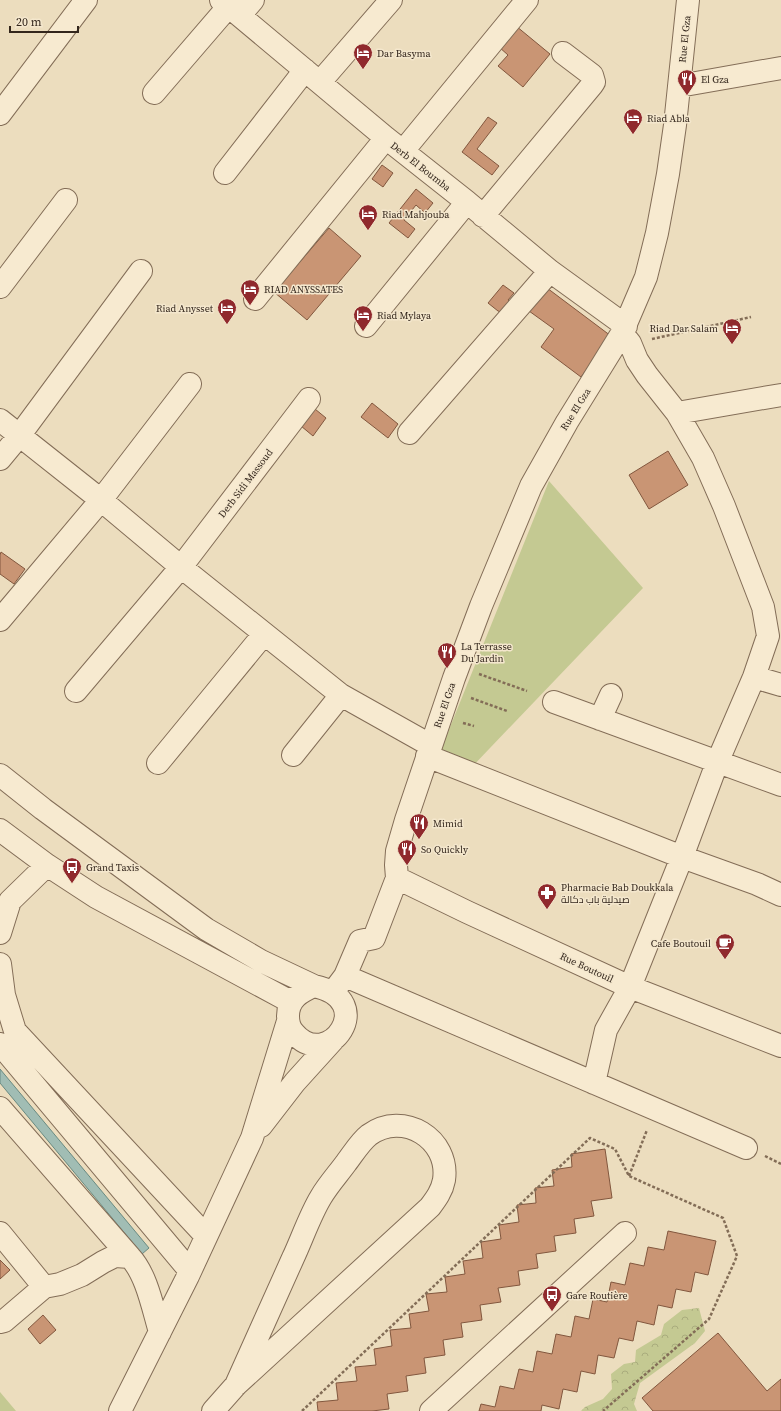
<svg xmlns="http://www.w3.org/2000/svg" width="781" height="1411" viewBox="0 0 781 1411" font-family="'Source Serif 4',Cairo,serif">
<style>
.forest{fill:url(#forest-crowns)}
.park{fill:#c4c992}
.water{fill:#a1bdb4;stroke:#698a81}
.building{fill:#c99574;stroke:#82573e}
.lines{fill:none;stroke-linecap:round;stroke-linejoin:round}
.minor-casing{stroke:#836d57;stroke-width:24}
.path{stroke:#836d57;stroke-width:2.5;stroke-dasharray:3 2;stroke-linecap:butt}
.minor{stroke:#f7ead0;stroke-width:22}
.labels{text-anchor:middle;stroke-width:3;stroke-linejoin:round;paint-order:stroke}
.street-label{font-size:10px;fill:#33261c;stroke:#f4e7cd}
.poi-label{font-size:10px;fill:#33261c;stroke:#f4e7cd;text-anchor:start}
</style>
<defs>
<pattern id="forest-crowns" width="20" height="18" patternUnits="userSpaceOnUse"><rect width="20" height="18" fill="#c4c992"/><path d="M2 6a3 3 0 1 1 6 0M12 15a3 3 0 1 1 6 0" fill="none" stroke="#a9ac7d"/></pattern>
</defs>
<rect width="100%" height="100%" fill="#ecddbe"/>
<path class="forest" d="M699,1308L705,1331L695,1343L640,1383L634,1404L637,1411H581L585,1407L603,1399L612,1389L611,1374L624,1364L635,1362L636,1350L661,1335L664,1324L682,1310Z"/>
<path class="park" d="M549,481L643,588L469,770L438,757Z
M0,1392L16,1411H0Z"/>
<path class="water" d="M0,1069L149,1248L142,1254L0,1083Z"/>
<path class="building" d="M516,26L550,54L523,87L498,66L508,55L499,47Z
M488,117L497,123L477,149L499,166L492,175L462,152Z
M382,165L393,173L383,187L372,179Z
M416,189L433,203L425,213L416,205L404,220L415,229L408,238L389,223Z
M329,228L361,256L307,320L274,292Z
M503,285L514,293L508,300L516,307L510,315L498,311L488,303Z
M547,288L611,336L581,377L541,347L554,329L529,311Z
M372,403L398,424L388,438L361,417Z
M315,409L326,418L313,436L301,426Z
M668,451L688,485L649,509L629,475Z
M1,552L25,569L14,584L0,574V555Z
M605,1149L612,1198L591,1201L594,1216L574,1219L576,1233L554,1236L556,1251L536,1254L538,1268L518,1271L520,1285L498,1288L501,1302L480,1305L482,1320L461,1323L463,1337L443,1340L445,1355L424,1358L426,1373L406,1376L408,1391L387,1394L389,1409L372,1411H318L317,1402L338,1400L336,1383L357,1381L355,1367L376,1365L374,1349L392,1346L390,1330L411,1328L409,1314L429,1311L426,1294L447,1292L445,1277L465,1274L463,1261L483,1258L481,1242L501,1239L499,1225L519,1222L517,1205L536,1203L535,1188L554,1186L552,1170L572,1167L571,1154Z
M668,1231L716,1241L708,1275L695,1272L691,1292L676,1289L672,1308L658,1305L654,1325L637,1321L633,1341L619,1338L614,1358L598,1355L595,1374L581,1371L577,1392L563,1389L559,1409L542,1405L541,1411H479L481,1404L495,1407L500,1386L514,1389L519,1369L533,1372L537,1351L552,1354L556,1334L571,1337L575,1316L589,1319L593,1299L607,1302L611,1282L625,1285L630,1263L644,1266L648,1247L664,1250Z
M0,1260L10,1270L0,1279Z
M43,1315L56,1330L40,1344L28,1329Z
M718,1333L767,1391L781,1379V1411H653L642,1398Z"/>
<g class="lines">
<g class="minor-casing">
<path id="minor" d="M221,0L386,138L467,202L550,271L626,326
M240,15L253,0
M320,82L391,0
M679,86L781,68
M154,93L228,7
M0,114L86,0
M403,151L527,0
M225,173L305,70
M483,216L592,85L594,82L592,75L563,53
M0,287L66,200
M255,299L386,138
M366,326L467,202
M677,413L781,395
M0,420L101,500L181,567L341,695L430,745
M409,433L550,271
M0,459L19,436L141,271
M0,620L101,500L190,384
M754,677L781,685
M76,691L181,567L309,399
M554,702L781,785
M600,719L611,695
M293,755L341,695
M427,756L682,857L757,884L781,895
M158,763L264,634
M0,775L43,809L206,929L261,961L314,986
M0,830L47,865L96,897L291,1002
M397,878L467,912L630,987L781,1046
M0,933L10,901L47,865
M0,964L4,995L15,1031L206,1236
M345,976L746,1148
M314,986C380,1000 328,1073 294,1033C290,1029 288,1022 288,1016C288,999 300,992 314,986Z
M333,992L345,976L360,941L374,938L397,878L396,865L397,851L406,820L454,678L481,606L531,486L567,422L622,333L646,277L657,233L668,174L675,125L688,0
M0,1044L190,1271
M594,1083L606,1030L630,987L682,857L717,763L754,677L768,636L763,607L724,506L703,458L677,413L647,375L637,360L630,343L622,333
M0,1108L130,1257
M261,1126L295,1082L333,1040
M0,1233L44,1287L60,1284L82,1275L103,1262L115,1256L130,1257C147,1275 153,1309 160,1332
M0,1322L4,1321L44,1287
M120,1411L188,1276L252,1138L288,1021
M213,1411L236,1385L430,1207C436,1199 442,1191 444,1180C450,1139 403,1110 369,1135C360,1142 353,1154 346,1163C338,1174 328,1185 321,1197C310,1215 302,1239 293,1258C274,1300 255,1343 236,1385
M431,1411L625,1233"/>
</g>
<path class="path" d="M652,339L751,317
M479,674L527,691
M471,698L507,711
M463,723L474,726
M765,1156L781,1164
M629,1176L647,1130
M302,1411L590,1138L615,1149L629,1176L723,1218L737,1256L709,1319L603,1411"/>
<use href="#minor" class="minor"/>
</g>
<defs>
<g id="hotel-pin" transform="scale(1)"><path d="M0 17L-7.5 6A9.5 9.5 0 1 1 7.5 6Z" fill="#90292d" stroke="#f4e7cd"/><path d="M-6-4.5h1.5V1H6V5H4.5V3h-9V5H-6ZM-4 0a1.8 1.8 0 1 1 3.6 0ZM.5 0V-2.5h3Q6-2.5 6 0Z" fill="#fff"/></g>
<g id="restaurant-pin" transform="scale(1)"><path d="M0 17L-7.5 6A9.5 9.5 0 1 1 7.5 6Z" fill="#90292d" stroke="#f4e7cd"/><path d="M-5-6h1v4h1v-4h1v4h1v-4h1v5L-1.5 .5V6h-2V.5L-5-1ZM5-6V6H3V1.5H1.5Q1.5-4 5-6Z" fill="#fff"/></g>
<g id="bus-pin" transform="scale(1)"><path d="M0 17L-7.5 6A9.5 9.5 0 1 1 7.5 6Z" fill="#90292d" stroke="#f4e7cd"/><path d="M-5-6H5V4H4V6H2V4H-2V6H-4V4H-5ZM-3.5-4V0h7V-4ZM-3.5 1.2v1.5H-2V1.2ZM2 1.2v1.5H3.5V1.2Z" fill="#fff"/></g>
<g id="pharmacy-pin" transform="scale(1)"><path d="M0 17L-7.5 6A9.5 9.5 0 1 1 7.5 6Z" fill="#90292d" stroke="#f4e7cd"/><path d="M-2-6h4v4h4v4h-4v4h-4v-4h-4v-4h4Z" fill="#fff"/></g>
<g id="cafe-pin" transform="scale(1)"><path d="M0 17L-7.5 6A9.5 9.5 0 1 1 7.5 6Z" fill="#90292d" stroke="#f4e7cd"/><path d="M-5.5-4.5H6V0H3Q3 3.5 0 3.5H-2.5Q-5.5 3.5-5.5 0ZM3-3.2v2h1.7v-2ZM-6 4.5H4V6H-6Z" fill="#fff"/></g>
</defs>
<g fill-rule="evenodd">
<use href="#hotel-pin" x="363" y="53"/>
<use href="#restaurant-pin" x="687" y="79"/>
<use href="#hotel-pin" x="633" y="118"/>
<use href="#hotel-pin" x="368" y="214"/>
<use href="#hotel-pin" x="250" y="289"/>
<use href="#hotel-pin" x="227" y="308"/>
<use href="#hotel-pin" x="363" y="315"/>
<use href="#hotel-pin" x="732" y="328"/>
<use href="#restaurant-pin" x="447" y="652"/>
<use href="#restaurant-pin" x="419" y="823"/>
<use href="#restaurant-pin" x="407" y="849"/>
<use href="#bus-pin" x="72" y="867"/>
<use href="#pharmacy-pin" x="547" y="893"/>
<use href="#cafe-pin" x="725" y="943"/>
<use href="#bus-pin" x="552" y="1295"/>
</g>
<g class="labels">
<g class="street-label">
<text transform="translate(684 39) rotate(-84)" y="4">Rue El Gza</text>
<text transform="translate(421 166) rotate(38)" y="4">Derb El Boumba</text>
<text transform="translate(575 409) rotate(-58)" y="4">Rue El Gza</text>
<text transform="translate(245 483) rotate(-53)" y="4">Derb Sidi Massoud</text>
<text transform="translate(444 705) rotate(-71)" y="4">Rue El Gza</text>
<text transform="translate(587 967) rotate(25)" y="4">Rue Boutouil</text>
</g>
<g class="poi-label">
<text x="377" y="57">Dar Basyma</text>
<text x="701" y="83">El Gza</text>
<text x="647" y="122">Riad Abla</text>
<text x="382" y="218">Riad Mahjouba</text>
<text x="264" y="293">RIAD ANYSSATES</text>
<text x="213" y="312" text-anchor="end">Riad Anysset</text>
<text x="377" y="319">Riad Mylaya</text>
<text x="718" y="332" text-anchor="end">Riad Dar Salam</text>
<text x="461" y="650">La Terrasse<tspan x="461" dy="12">Du Jardin</tspan></text>
<text x="433" y="827">Mimid</text>
<text x="421" y="853">So Quickly</text>
<text x="86" y="871">Grand Taxis</text>
<text x="561" y="891">Pharmacie Bab Doukkala<tspan x="561" dy="12">صيدلية باب دكالة</tspan></text>
<text x="711" y="947" text-anchor="end">Cafe Boutouil</text>
<text x="566" y="1299">Gare Routière</text>
</g>
</g>
<path d="M10 26v6h68v-6" fill="none" stroke="#33261c" stroke-width="2"/>
<text x="16" y="26" font-size="12" fill="#33261c" stroke="#f4e7cd" stroke-width="3" paint-order="stroke">20 m</text>
</svg>
